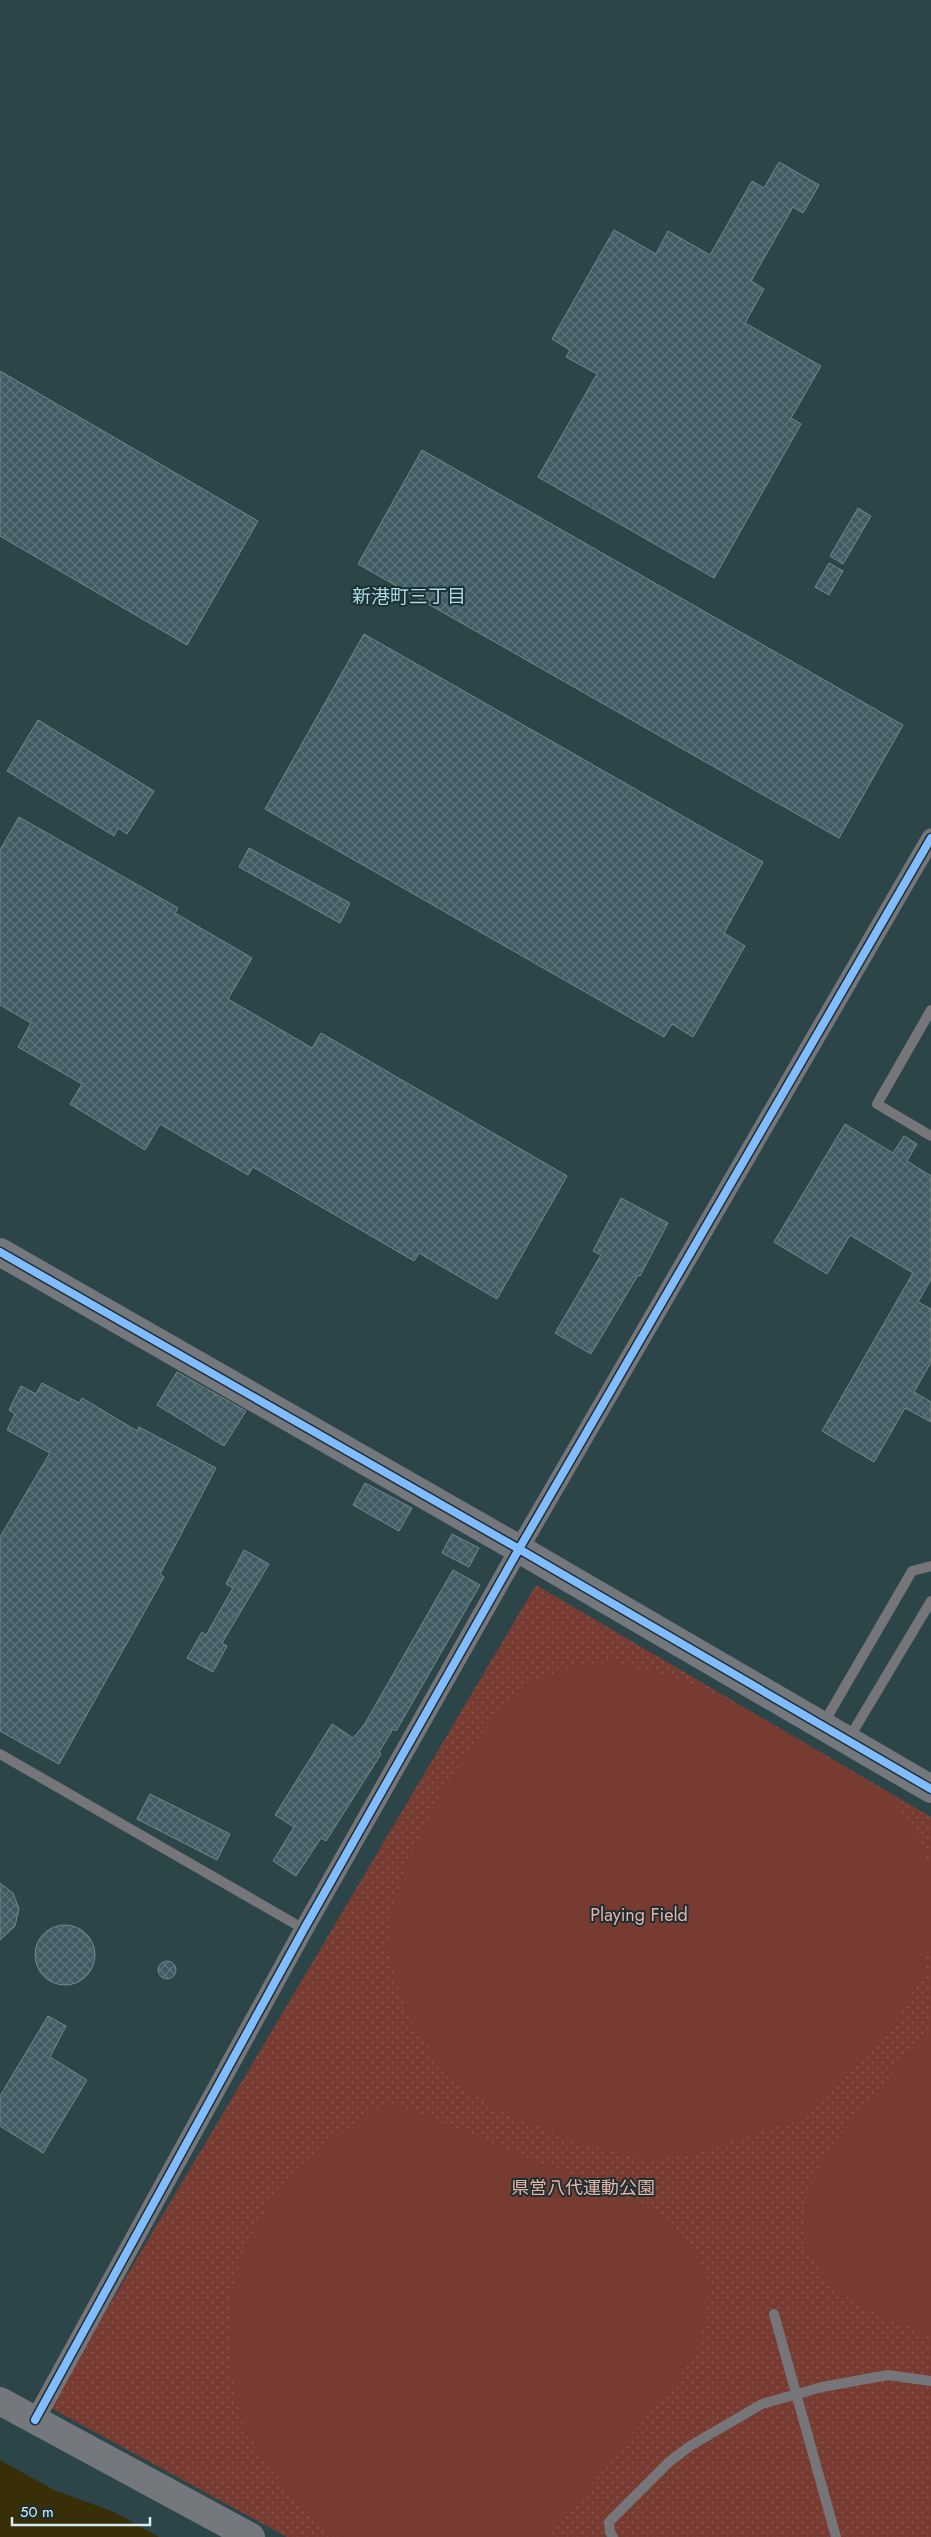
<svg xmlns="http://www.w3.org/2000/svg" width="931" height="2537" viewBox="0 0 931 2537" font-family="Jost,'Noto Sans JP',sans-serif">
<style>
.park{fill:url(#park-dots)}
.garden{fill:#773b32}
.water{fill:#382e07}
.building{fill:url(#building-cross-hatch);stroke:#74868c}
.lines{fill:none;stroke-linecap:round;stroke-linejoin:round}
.lane{stroke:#767579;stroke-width:10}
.street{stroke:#767579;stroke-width:19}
.secondary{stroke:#74777b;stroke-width:28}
.cycleway-casing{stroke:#1c3033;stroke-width:11}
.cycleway{stroke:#80bcff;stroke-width:8}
.labels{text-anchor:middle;stroke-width:4;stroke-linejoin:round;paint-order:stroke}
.park-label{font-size:18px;fill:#ecb1a6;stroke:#1c3033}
.neighbourhood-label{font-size:19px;fill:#a9dae3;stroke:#1c3033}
</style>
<defs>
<pattern id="park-dots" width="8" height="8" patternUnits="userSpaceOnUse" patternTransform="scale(1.25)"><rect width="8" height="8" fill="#773b32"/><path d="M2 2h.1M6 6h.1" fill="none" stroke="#8a5850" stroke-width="1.8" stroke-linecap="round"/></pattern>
<pattern id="building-cross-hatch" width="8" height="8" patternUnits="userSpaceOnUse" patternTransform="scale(1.25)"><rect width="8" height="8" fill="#415b63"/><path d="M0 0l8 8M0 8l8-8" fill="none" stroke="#5c737a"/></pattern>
</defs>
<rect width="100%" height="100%" fill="#2c4548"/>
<path class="park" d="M536,1585L931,1817V2537H287L49,2407Z"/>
<path class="garden" d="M613,1661L696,1685L743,1708L888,1794L915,1832L931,1871V1935L923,1973L901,2014L852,2070L806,2118L684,2156L644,2159L574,2141L493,2108L444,2072L409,2017L387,1948L394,1904L409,1860L442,1790L500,1709L529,1682L568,1668Z
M931,2027V2336L884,2317L845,2296L820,2271L803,2242L807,2196L824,2155Z
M396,2104L646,2206L675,2228L696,2254L708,2279L707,2317L694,2358L548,2537H338L331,2533L300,2506L266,2463L240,2417L231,2363L229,2307L241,2257L266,2208L297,2168L372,2109Z"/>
<path class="water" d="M0,2460L54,2490L114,2512L159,2537H0Z"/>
<path class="building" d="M779,162L819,185L803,213L793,207L751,281L764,289L745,323L821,366L791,418L801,424L714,578L538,477L597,374L566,357L570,350L552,339L614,230L656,254L668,231L710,255L752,181L764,188Z
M0,371L258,521L187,645L0,536Z
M422,450L903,725L839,838L358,564Z
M858,508L871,516L843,564L830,556Z
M829,563L843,571L829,595L815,587Z
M364,634L763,862L724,933L745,946L693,1037L672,1024L664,1037L265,809Z
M38,720L154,791L127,834L118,828L114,836L7,771Z
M19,817L178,908L175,913L252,958L228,999L312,1048L321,1033L567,1176L497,1299L419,1253L414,1261L253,1167L248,1175L160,1124L145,1150L70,1104L82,1084L18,1047L31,1023L0,1005V850Z
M249,848L350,903L340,923L239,867Z
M845,1124L893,1153L904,1136L917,1144L907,1161L931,1176V1279L918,1302L931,1309V1362L914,1392L931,1402V1422L905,1408L874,1462L822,1431L913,1273L850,1235L827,1274L774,1242Z
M621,1198L668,1223L640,1276L638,1275L591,1354L555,1333L601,1255L593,1251Z
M177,1372L246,1411L224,1446L157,1405Z
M42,1383L79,1403L82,1398L137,1431L139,1427L216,1468L160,1574L164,1577L59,1764L0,1731V1537L50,1453L7,1430L15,1414L9,1410L21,1386L36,1394Z
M365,1483L412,1508L399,1531L353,1505Z
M452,1534L479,1548L469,1567L442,1553Z
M244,1550L269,1564L222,1643L227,1646L213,1672L187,1658L202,1632L206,1635L233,1588L226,1584Z
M453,1570L480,1585L396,1731L393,1729L379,1752L381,1754L326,1841L321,1838L296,1876L273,1861L294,1827L275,1815L332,1724L353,1738L364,1725Z
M150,1794L230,1834L217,1860L137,1819Z
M0,1883L13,1893L19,1909L15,1926L0,1940Z
M35 1955a30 30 0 1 1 60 0a30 30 0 1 1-60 0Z
M158 1970a9 9 0 1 1 18 0a9 9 0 1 1-18 0Z
M48,2016L66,2026L50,2057L87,2080L43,2153L0,2126V2096Z"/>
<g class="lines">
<path class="lane" d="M931,1010L877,1104L931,1136
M822,1726L912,1571L931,1566
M848,1740L931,1601
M0,1754L304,1929
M774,2314L836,2537
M613,2537L610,2532L609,2522L669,2462L690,2446L762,2404L822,2387L888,2375L931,2381"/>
<path class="street" d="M35,2420L304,1929L519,1549L931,838"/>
<path class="secondary" d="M0,1252L519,1549L931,1789
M0,2401L251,2537"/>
<g class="cycleway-casing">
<path id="cycleway" d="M0,1252L519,1549L931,1789
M35,2420L304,1929L519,1549L931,838"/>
</g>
<use href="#cycleway" class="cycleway"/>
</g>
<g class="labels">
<g class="park-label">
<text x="639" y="1921">Playing Field</text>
<text x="583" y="2194">県営八代運動公園</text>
</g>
<g class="neighbourhood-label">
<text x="409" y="603">新港町三丁目</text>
</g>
</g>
<path d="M12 2517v8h138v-8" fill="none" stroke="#d6eef3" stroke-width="2.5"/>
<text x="20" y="2517" font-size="15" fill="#d6eef3" stroke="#1c3033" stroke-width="4" paint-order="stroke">50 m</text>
</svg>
